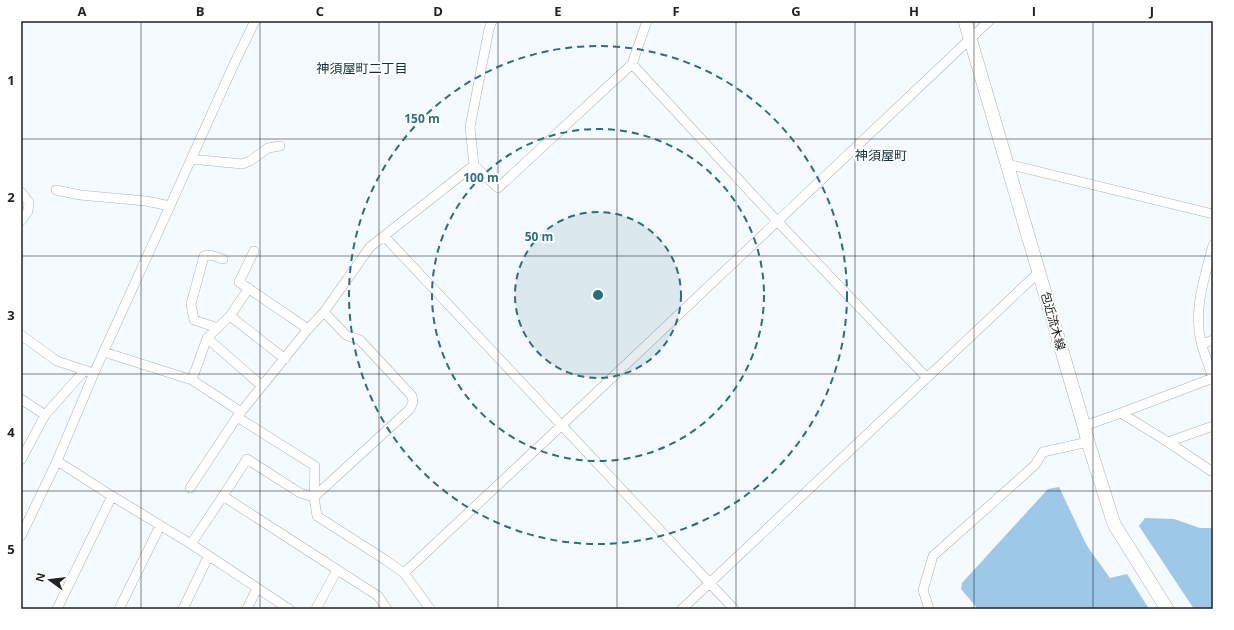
<svg xmlns="http://www.w3.org/2000/svg" width="1234" height="630" viewBox="0 0 1234 630" font-family="'Open Sans','Noto Sans JP',sans-serif">
<style>
.water{fill:#9ec8e7}
.lines{fill:none;stroke-linecap:round;stroke-linejoin:round}
.street-casing{stroke:#adb2b6;stroke-width:10}
.secondary-casing{stroke:#adb2b6;stroke-width:14}
.street{stroke:#fff;stroke-width:9}
.secondary{stroke:#fff;stroke-width:13}
.grid{fill:none;stroke:#202224;stroke-width:1;stroke-opacity:0.55}
.ring{fill:none;stroke:#296f7e;stroke-width:2;stroke-dasharray:7 5}
.labels{text-anchor:middle;stroke-width:4;stroke-linejoin:round;paint-order:stroke}
.street-label{font-size:12px;fill:#202224;stroke:#fff}
.neighbourhood-label{font-size:13px;fill:#103138;stroke:#fff}
.centre{fill:#296f7e;stroke:#fff;stroke-width:2}
.ring-label{font-size:12px;text-anchor:middle;font-weight:bold;fill:#296f7e;stroke:#fff;stroke-width:4;stroke-linejoin:round;paint-order:stroke}
.neatline{fill:none;stroke:#202224;stroke-width:1.5}
.grid-label{font-size:13px;text-anchor:middle;font-weight:bold;fill:#202224}
</style>
<rect width="100%" height="100%" fill="#f4fafe"/>
<path class="water" d="M1059,487L1087,546L1110,578L1127,574L1149,609H978L961,589L962,583L1048,489Z
M1145,518L1174,519L1200,528H1213V609H1194L1139,526Z"/>
<g class="lines">
<g class="street-casing">
<path id="street" d="M632,64L778,222L927,378
M191,159L242,164L250,161L268,148L280,146
M1007,164L1213,214
M474,165L470,127L489,29L492,21
M56,190L80,195L146,201L170,206
M21,192L29,202L28,211L21,221
M384,236L734,609
M254,251L239,282L308,329
M230,316L285,359
M218,328L194,320L191,304L204,256L210,255L223,259
M21,335L57,361L90,372
M207,338L262,386
M1202,344L1213,340
M104,352L192,380L241,412
M1213,378L1121,413L1168,442L1211,471L1213,470
M1213,378C1209,366 1204,354 1201,342C1193,310 1205,276 1213,245
M192,380L207,338L230,316L249,288
M21,399L45,415
M237,417L315,466L314,497L317,516L387,561L404,573L430,609
M1084,426L1121,413
M1168,442L1213,426
M21,460L45,415L85,370
M57,461L112,496L191,544L289,609
M190,488L237,417L308,329L324,312L370,247L474,165L498,188L632,64L647,21
M223,496L247,459L300,493L314,497L410,409L413,402L412,396L360,340L346,335L324,312
M21,536L57,461L94,373L170,206L234,64L255,21
M191,544L223,496L378,596L387,609
M404,573L562,425L989,21
M57,609L112,496
M119,609L160,526
M183,609L208,557
M247,609L257,588
M316,609L337,570
M682,609L1039,272
M929,609L923,590L933,556L1035,465L1043,452L1088,442"/>
</g>
<g class="secondary-casing">
<path id="secondary" d="M965,21L1084,426L1088,442L1114,524L1167,609"/>
</g>
<use href="#street" class="street"/>
<use href="#secondary" class="secondary"/>
</g>
<path class="grid" d="M141,21V609M260,21V609M379,21V609M498,21V609M617,21V609M736,21V609M855,21V609M974,21V609M1093,21V609M21,139H1213M21,256H1213M21,374H1213M21,491H1213"/>
<circle cx="598" cy="295" r="83" fill="#296f7e" fill-opacity=".12"/>
<g class="ring">
<circle cx="598" cy="295" r="83"/>
<circle cx="598" cy="295" r="166"/>
<circle cx="598" cy="295" r="249"/>
</g>
<g class="labels">
<g class="street-label">
<text transform="translate(1053 321) rotate(74)" y="4">包近流木線</text>
</g>
<g class="neighbourhood-label">
<text x="362" y="73">神須屋町二丁目</text>
<text x="881" y="160">神須屋町</text>
</g>
</g>
<circle cx="598" cy="295" r="6" class="centre"/>
<g class="ring-label">
<text x="422" y="123">150 m</text>
<text x="481" y="182">100 m</text>
<text x="539" y="241">50 m</text>
</g>
<rect width="1234" height="630" fill="none" stroke="#ffffff" stroke-width="44"/>
<g transform="translate(50 580) rotate(285)" stroke="#ffffff" stroke-width="3" paint-order="stroke">
<path d="M0-3L7 15L0 10L-7 15Z" fill="#202224"/>
<text y="-6" font-size="11" font-weight="bold" text-anchor="middle" fill="#202224">N</text>
</g>
<rect x="22" y="22" width="1190" height="586" class="neatline"/>
<g class="grid-label">
<text x="82" y="16">A</text>
<text x="200" y="16">B</text>
<text x="320" y="16">C</text>
<text x="438" y="16">D</text>
<text x="558" y="16">E</text>
<text x="676" y="16">F</text>
<text x="796" y="16">G</text>
<text x="914" y="16">H</text>
<text x="1034" y="16">I</text>
<text x="1152" y="16">J</text>
<text x="11" y="85">1</text>
<text x="11" y="202">2</text>
<text x="11" y="320">3</text>
<text x="11" y="437">4</text>
<text x="11" y="554">5</text>
</g>
</svg>
